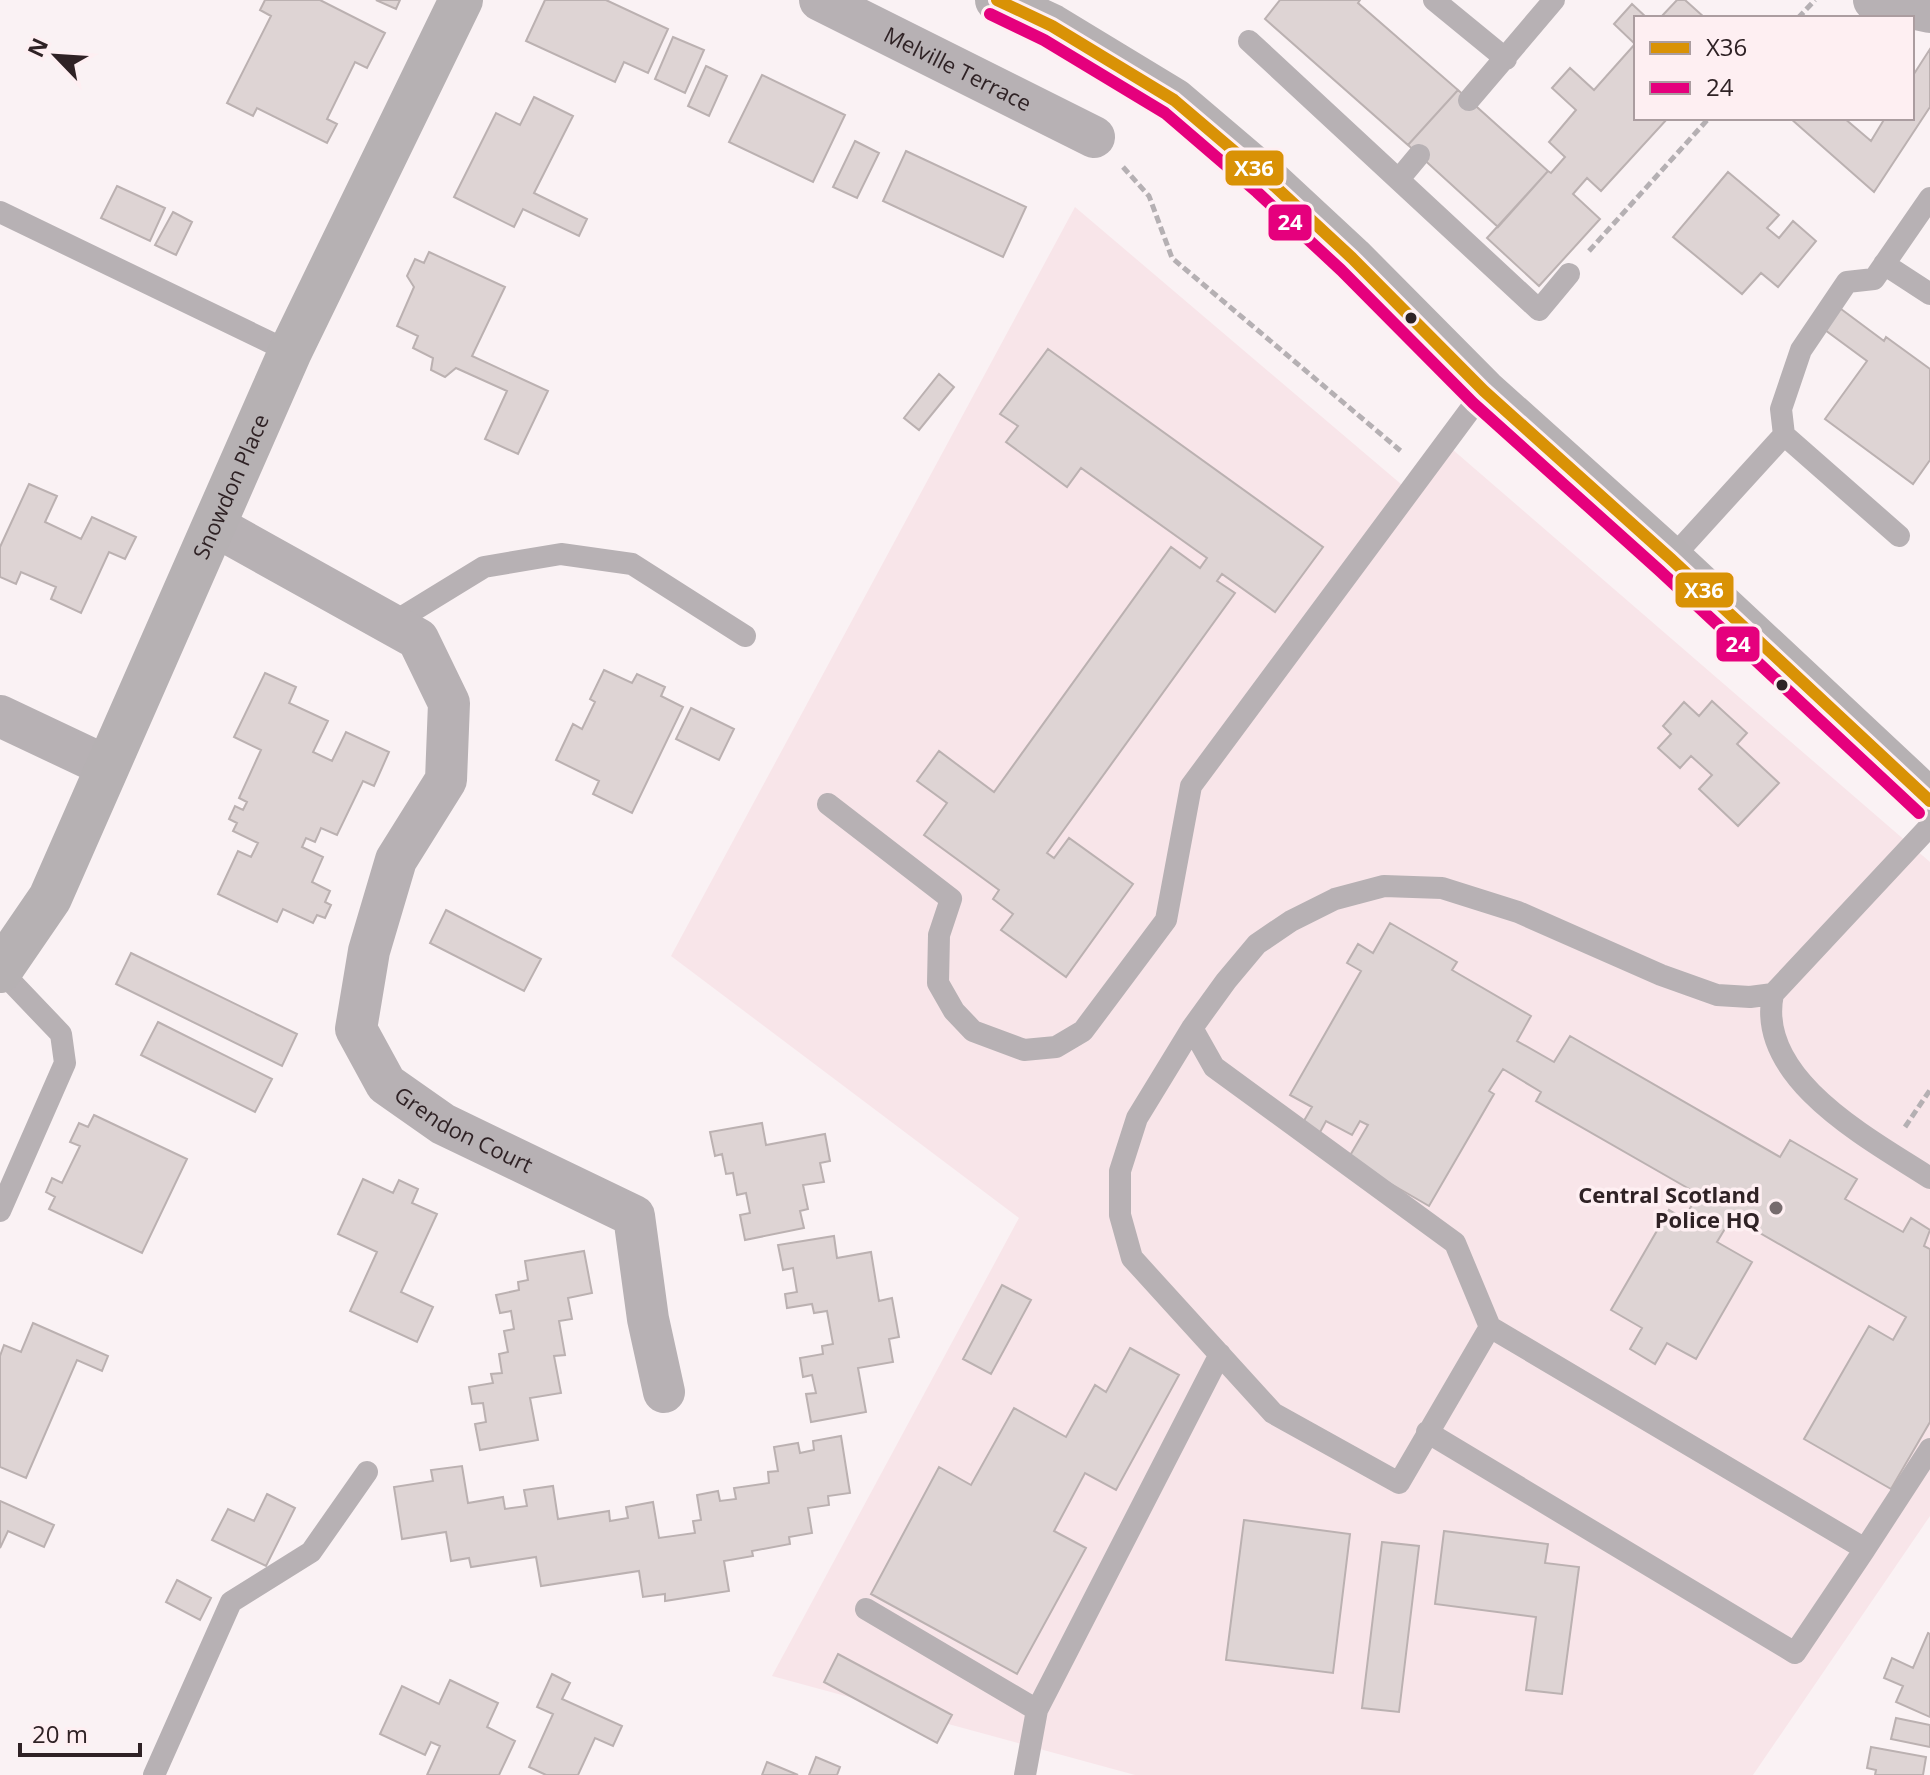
<svg xmlns="http://www.w3.org/2000/svg" width="1930" height="1775" viewBox="0 0 1930 1775" font-family="'Open Sans',sans-serif">
<style>
.built{fill:#f8e5e9}
.building{fill:#ded4d4;stroke:#bbb1b1;stroke-width:2}
.lines{fill:none;stroke-linecap:round;stroke-linejoin:round}
.path{stroke:#b5b0b3;stroke-width:5;stroke-dasharray:8 4;stroke-linecap:butt}
.lane{stroke:#b7b1b4;stroke-width:22}
.street{stroke:#b7b1b4;stroke-width:42}
.secondary{stroke:#b6b1b3;stroke-width:44}
.bus-1-casing{stroke:#feeff2;stroke-width:18}
.bus-2-casing{stroke:#feeff2;stroke-width:18}
.bus-1{stroke:#d99206;stroke-width:12}
.bus-2{stroke:#e5007d;stroke-width:12}
.bus-dot{fill:#2f2225;stroke:#feeff2;stroke-width:3}
.poi-dot{fill:#766b6d;stroke:#feeff2;stroke-width:3}
.labels{text-anchor:middle;stroke-width:7;stroke-linejoin:round;paint-order:stroke}
.street-label{font-size:22px;fill:#2f2225;stroke:#feeff2}
.poi-label{font-size:22px;font-weight:bold;fill:#2f2225;stroke:#feeff2;text-anchor:end}
.line-badge{stroke:#feeff2;stroke-width:3}
.badge-label{font-size:22px;text-anchor:middle;font-weight:bold;fill:#fff}
</style>
<rect width="100%" height="100%" fill="#faf2f4"/>
<path class="built" d="M1075,207L1408,490L1445,443L1930,862V1516L1753,1775H1135L772,1676L1019,1218L671,956Z"/>
<path class="building" d="M265,0H320L385,33L367,68L355,62L327,119L337,124L327,143L257,108L253,116L227,103L271,16L260,10Z
M376,0H400L396,9Z
M545,0H606L668,29L648,73L624,62L615,82L526,41Z
M1280,0H1360L1358,3L1458,90L1408,145L1265,19Z
M1677,0H1685L1705,18H1660Z
M1632,4L1647,18H1636V118H1668L1601,191L1587,178L1573,194L1600,219L1539,286L1487,238L1548,171L1551,173L1565,157L1549,142L1576,110L1552,88L1570,68L1594,90L1635,44L1614,24Z
M673,37L704,50L685,93L655,79Z
M1930,49V107L1874,192L1790,118H1844L1871,141L1885,118H1912V77Z
M706,66L727,76L709,116L688,106Z
M762,75L845,115L813,182L729,142Z
M1458,90L1548,171L1498,227L1408,145Z
M534,97L573,116L534,193L587,219L579,236L523,209L514,227L454,197L496,113L520,125Z
M855,141L879,153L857,198L833,187Z
M906,151L1026,207L1003,257L883,201Z
M1728,172L1779,215L1767,228L1779,238L1793,221L1816,241L1778,287L1761,273L1742,294L1673,237Z
M117,186L165,208L150,241L101,218Z
M173,212L192,222L176,255L155,245Z
M429,252L505,287L472,356L548,391L518,454L485,439L507,391L456,368L445,377L431,370L433,358L413,348L418,336L397,326L414,287L407,276L415,259L424,263Z
M1837,306L1884,341L1886,337L1930,369V460L1913,484L1825,419L1867,361L1821,327Z
M1048,349L1323,547L1275,612L1222,574L1217,581L1235,593L1047,853L1054,858L1069,838L1133,884L1066,977L1001,930L1013,914L993,899L999,890L924,835L947,803L917,781L939,751L994,792L1171,547L1200,568L1207,558L1081,468L1067,487L1006,442L1018,426L1000,414Z
M939,374L954,387L919,430L904,418Z
M29,484L57,496L45,522L81,539L92,517L136,537L125,559L109,552L81,613L51,599L56,587L21,572L16,584L0,577V547Z
M604,670L632,683L637,674L665,687L661,696L683,707L632,813L593,794L599,781L556,760L573,724L582,729L595,702L590,699Z
M265,673L296,687L289,703L328,721L313,752L332,761L346,732L389,752L374,786L363,781L337,835L321,828L315,842L306,838L302,847L323,857L312,882L330,891L325,902L331,905L325,918L317,915L313,923L283,909L277,922L218,894L238,851L251,857L258,843L233,831L237,823L229,819L235,806L243,810L247,802L239,798L261,750L234,737Z
M1712,701L1747,733L1737,744L1779,783L1738,826L1699,789L1712,775L1691,756L1680,768L1658,748L1671,734L1663,726L1684,702L1699,716Z
M691,708L734,729L719,760L676,739Z
M446,910L541,959L524,991L430,943Z
M1390,923L1457,962L1452,970L1531,1016L1517,1041L1554,1062L1570,1036L1780,1157L1790,1140L1857,1179L1845,1199L1903,1232L1911,1218L1930,1230L1924,1246L1930,1249V1422L1891,1489L1804,1439L1869,1326L1893,1340L1906,1317L1732,1217L1717,1242L1752,1262L1696,1359L1667,1343L1655,1364L1630,1349L1642,1328L1611,1310L1669,1210L1684,1219L1698,1194L1536,1101L1541,1092L1503,1069L1489,1091L1494,1094L1429,1206L1348,1159L1368,1125L1360,1121L1352,1135L1326,1121L1318,1136L1301,1126L1312,1107L1290,1095L1361,971L1347,963L1358,944L1373,953Z
M131,953L297,1034L282,1066L116,984Z
M158,1022L272,1079L255,1112L141,1055Z
M94,1115L187,1159L142,1253L49,1209L55,1197L46,1192L52,1178L62,1183L80,1146L70,1142L79,1123L88,1127Z
M762,1123L766,1145L825,1134L830,1161L820,1163L824,1182L803,1185L808,1209L800,1211L804,1228L745,1240L740,1215L750,1213L746,1193L737,1195L733,1173L726,1174L722,1154L715,1156L710,1132Z
M363,1179L393,1193L399,1180L418,1189L412,1203L437,1214L401,1292L433,1307L417,1342L350,1311L377,1252L338,1234Z
M834,1236L837,1258L871,1252L879,1301L892,1298L899,1337L889,1339L893,1362L858,1368L866,1412L811,1422L806,1394L816,1393L812,1375L803,1377L800,1358L823,1354L822,1346L833,1344L827,1311L814,1313L812,1304L787,1308L785,1294L797,1292L793,1268L783,1270L778,1245Z
M584,1251L592,1293L568,1298L572,1319L559,1321L565,1355L554,1356L561,1393L530,1398L538,1440L480,1450L475,1424L486,1422L483,1403L472,1404L469,1387L493,1383L491,1374L502,1373L499,1354L508,1352L504,1331L514,1329L511,1311L500,1313L496,1295L519,1290L518,1282L528,1280L525,1261Z
M1002,1285L1031,1300L991,1374L963,1359Z
M33,1323L108,1356L102,1371L77,1360L26,1478L0,1467V1356L4,1345L21,1352Z
M1130,1348L1179,1375L1116,1490L1085,1473L1054,1531L1086,1548L1017,1674L871,1594L939,1467L971,1485L1014,1408L1066,1437L1095,1385L1106,1392Z
M841,1436L850,1493L828,1496L829,1505L808,1508L812,1533L789,1537L790,1544L752,1551L753,1556L724,1561L729,1591L665,1601V1594L643,1597L639,1571L541,1586L536,1557L471,1567L469,1558L451,1561L446,1532L402,1539L394,1487L433,1481L431,1470L462,1466L468,1503L503,1497L505,1509L527,1506L524,1490L553,1486L558,1519L609,1511L610,1521L628,1518L626,1507L653,1502L659,1538L695,1533L693,1521L701,1520L697,1495L718,1491L720,1501L736,1499L734,1488L769,1483L768,1472L778,1471L774,1447L798,1443L800,1453L814,1450L813,1441Z
M267,1494L295,1508L266,1566L212,1540L228,1509L254,1521Z
M0,1501L54,1525L44,1547L8,1531L0,1548Z
M1244,1520L1350,1534L1333,1673L1226,1660Z
M1444,1531L1548,1544L1545,1563L1579,1567L1562,1694L1526,1690L1536,1617L1435,1604Z
M1382,1542L1419,1546L1399,1712L1362,1708Z
M177,1580L211,1598L200,1620L166,1602Z
M1928,1633L1930,1634V1717L1896,1702L1903,1686L1884,1678L1892,1658L1913,1668Z
M838,1654L952,1715L937,1743L824,1682Z
M552,1674L570,1683L562,1699L622,1726L613,1746L595,1738L578,1775H546L529,1767L553,1714L537,1707Z
M450,1680L498,1703L487,1727L515,1741L499,1775H427L440,1746L431,1742L425,1755L380,1734L402,1686L439,1704Z
M1896,1718L1930,1725V1747L1891,1739Z
M1871,1747L1926,1757L1923,1775H1875L1876,1770L1867,1768Z
M816,1757L840,1767L837,1775H809Z
M767,1762L798,1775H762Z"/>
<g class="lines">
<path class="path" d="M1798,18L1815,0
M1123,167L1149,196L1172,258L1402,452
M1589,251L1709,118
M1905,1127L1930,1090"/>
<path class="lane" d="M1434,0L1506,59
M1249,41L1539,310L1569,274
M1469,100L1554,0
M1399,179L1419,155
M0,212L290,352
M1884,264L1930,294
M1784,435L1781,409L1801,350L1847,282L1874,279L1930,198
M1671,559L1784,435L1899,536
M391,624L484,567L561,554L632,564L745,636
M828,804L951,899L939,935L938,983L954,1011L973,1031L1024,1050L1056,1047L1083,1031L1166,920L1191,786L1484,391
M1930,826L1773,994C1755,1079 1870,1139 1930,1178
M1192,1028L1214,1067L1455,1243L1490,1327L1865,1549L1930,1449
M0,1211L65,1063L61,1034L0,970
M1490,1327L1399,1483L1273,1413L1132,1258L1120,1215V1171L1137,1118L1192,1028L1226,981L1257,944L1291,921L1335,899L1384,886L1442,888L1518,912L1661,975L1717,995L1750,997L1773,994
M1427,1432L1795,1653L1865,1549
M866,1609L1037,1710
M154,1775L231,1602L311,1552L367,1472
M1025,1775L1037,1710L1220,1354"/>
<g class="street">
<path id="s1" d="M820,0L1094,137"/>
<path d="M1874,0L1930,12"/>
<path id="s2" d="M215,526L418,639L449,703L446,780L396,860L369,951L356,1029L386,1084L443,1124L634,1216L648,1319L664,1392"/>
<path d="M0,716L108,767"/>
</g>
<g class="secondary">
<path d="M997,0L1052,26L1174,100L1268,180L1352,258L1484,391L1671,559L1930,801"/>
<path id="s3" d="M0,971L50,898L290,352L461,0"/>
</g>
<g class="bus-1-casing">
<path id="bus-1" d="M997,0L1052,26L1174,100L1268,180L1352,258L1484,391L1671,559L1930,801"/>
</g>
<g class="bus-2-casing">
<path id="bus-2" d="M990,14L1044,40L1165,113L1257,192L1341,270L1473,403L1660,571L1919,813"/>
</g>
<use href="#bus-1" class="bus-1"/>
<use href="#bus-2" class="bus-2"/>
</g>
<g class="bus-dot">
<circle cx="1411" cy="318" r="7"/>
<circle cx="1782" cy="685" r="7"/>
</g>
<circle class="poi-dot" cx="1776" cy="1208" r="8"/>
<g class="labels">
<g class="street-label">
<text dy="8" stroke="none"><textPath href="#s1" startOffset="154">Melville Terrace</textPath></text>
<text dy="8" stroke="none"><textPath href="#s3" startOffset="538">Snowdon Place</textPath></text>
<text dy="8" stroke="none"><textPath href="#s2" startOffset="802">Grendon Court</textPath></text>
</g>
<g class="poi-label">
<text x="1760" y="1203">Central Scotland<tspan x="1760" dy="25">Police HQ</tspan></text>
</g>
</g>
<g class="line-badge">
<rect x="1224" y="149" width="61" height="38" rx="8" fill="#d99206"/>
<rect x="1267" y="203" width="46" height="39" rx="8" fill="#e5007d"/>
<rect x="1674" y="571" width="61" height="38" rx="8" fill="#d99206"/>
<rect x="1715" y="625" width="46" height="38" rx="8" fill="#e5007d"/>
</g>
<g class="badge-label">
<text x="1254" y="176">X36</text>
<text x="1290" y="230">24</text>
<text x="1704" y="598">X36</text>
<text x="1738" y="652">24</text>
</g>
<rect x="1634" y="16" width="280" height="104" fill="#feeff2" stroke="#ab9da0" stroke-width="2"/>
<rect x="1650" y="42" width="40" height="12" fill="#d99206" stroke="#ab9da0" stroke-width="2"/>
<text x="1706" y="56" font-size="24" fill="#2f2225">X36</text>
<rect x="1650" y="82" width="40" height="12" fill="#e5007d" stroke="#ab9da0" stroke-width="2"/>
<text x="1706" y="96" font-size="24" fill="#2f2225">24</text>
<g transform="translate(56 56) rotate(295)" stroke="#feeff2" stroke-width="6" paint-order="stroke">
<path d="M0-6L14 30L0 20L-14 30Z" fill="#2f2225"/>
<text y="-12" font-size="22" font-weight="bold" text-anchor="middle" fill="#2f2225">N</text>
</g>
<path d="M20 1743v12h120v-12" fill="none" stroke="#2f2225" stroke-width="4"/>
<text x="32" y="1743" font-size="24" fill="#2f2225" stroke="#feeff2" stroke-width="6" paint-order="stroke">20 m</text>
</svg>
